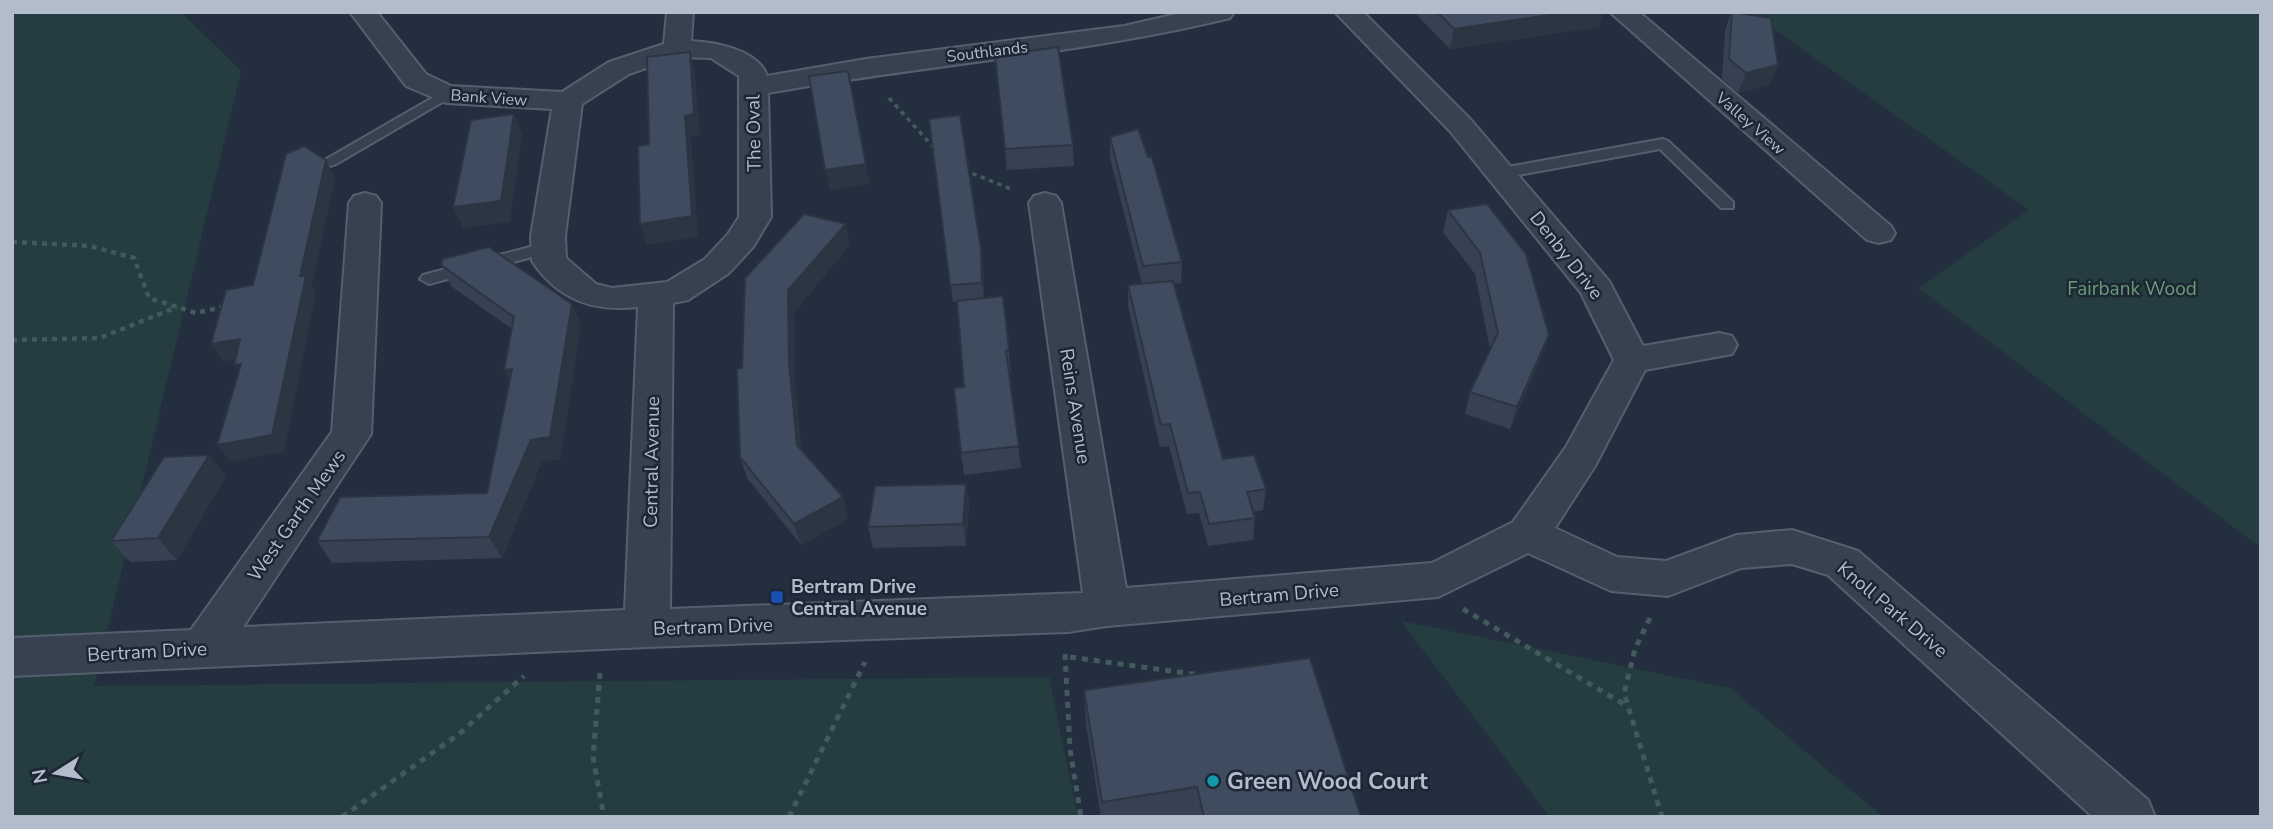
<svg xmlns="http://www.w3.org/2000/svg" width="2273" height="829" viewBox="0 0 2273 829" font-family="'Nunito Sans',sans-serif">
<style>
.green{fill:#253d40}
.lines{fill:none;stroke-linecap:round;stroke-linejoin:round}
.lane-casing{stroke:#555f6d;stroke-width:4}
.street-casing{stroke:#555f6d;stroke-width:4}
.path-far2{stroke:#435a5d;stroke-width:3.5;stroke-dasharray:4.5 4.5;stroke-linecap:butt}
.path-far1{stroke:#435a5d;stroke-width:4.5;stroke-dasharray:5 5;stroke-linecap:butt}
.path{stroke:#435a5d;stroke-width:5;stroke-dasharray:6 6;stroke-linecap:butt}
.lane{fill:#37414f;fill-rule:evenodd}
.street{fill:#37414f;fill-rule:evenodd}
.wall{fill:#364152}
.shaded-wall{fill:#2c3542}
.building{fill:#3f4c5f;stroke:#2c3542;stroke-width:2}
.transit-dot{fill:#1a4fb4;stroke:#1c2634;stroke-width:2.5}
.culture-dot{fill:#0f9aa8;stroke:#1c2634;stroke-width:2.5}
.labels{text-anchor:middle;stroke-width:5;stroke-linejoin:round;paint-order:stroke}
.far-street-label{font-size:16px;fill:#b3bcca;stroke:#1c2634}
.street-label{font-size:19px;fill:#b3bcca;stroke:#1c2634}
.park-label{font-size:19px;fill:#699c75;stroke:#1c2634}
.poi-label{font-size:19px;font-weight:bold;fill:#b3bcca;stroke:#1c2634;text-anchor:start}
.near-poi-label{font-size:23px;font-weight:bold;fill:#b3bcca;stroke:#1c2634;text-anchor:start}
</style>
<rect width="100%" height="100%" fill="#232f3f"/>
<path class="green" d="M12,12H181L241,71L94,686L1049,677L1078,817H12Z
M1750,12H2261V548L1919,288L2029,210Z
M1401,621L1730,688L1883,817H1550Z"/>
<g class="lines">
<g class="lane-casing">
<path id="lane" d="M446,90L451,91V97L336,164L331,166L323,161Z
M1663,139L1668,141L1733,202V208H1721L1660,149L1502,178L1494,173L1502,168Z
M549,242L557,247L555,251L429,284L420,279L423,275Z"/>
</g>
<g class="street-casing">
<path id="street" d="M350,12H377L426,74L451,86L562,92L609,62L664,44L667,12H693L691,41C715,42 759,50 767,76L866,59L1124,26L1185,12H1234L1230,18C1078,55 922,65 768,93L771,217L753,247L729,273L688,300L673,303L670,609L1083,593L1029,203L1034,196L1045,193L1056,196L1061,203L1126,588L1432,563L1513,522L1566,447L1614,360L1581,293L1450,131L1335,12H1363L1470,119L1609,281L1643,346L1719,333L1732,336L1737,345L1732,354L1645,370L1595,466L1555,528L1617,557L1666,561L1737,535L1792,530L1858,551L2148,800L2155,817H2093L1828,575L1792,564L1741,568L1668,596L1611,591L1528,553L1438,597L1107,626L1068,632L647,647L12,676V638L191,630L332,432L349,203L354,196L365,193L376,196L381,203L371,434L243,627L625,610L638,307C593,312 558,300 532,261L531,236L552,109L446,103L406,86ZM677,57L711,58L739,76V217L728,234L705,259L667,282L612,288L596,284L566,258L565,236L582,104L629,74Z
M1610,12H1639L1891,226L1895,233L1891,240L1879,243L1867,240Z"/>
</g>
<path class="path-far2" d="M12,79V96
M889,98L935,149
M964,170L1011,189"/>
<path class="path-far1" d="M12,242L90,246L134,258L149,298L196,313L227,306
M12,340L100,338L177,307"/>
<path class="path" d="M1463,609L1627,706
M1650,618L1635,649L1624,693L1662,817
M1065,654L1070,749L1081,817
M1070,657L1200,675
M600,673L593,757L604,817
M342,817L459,734L524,676
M789,817L865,662"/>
<use href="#lane" class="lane"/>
<use href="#street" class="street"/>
</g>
<path class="wall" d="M1414,12H1603L1599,27L1450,49Z
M1731,12L1770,85L1738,93L1722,79L1725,31Z
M995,56L1073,145L1074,166L1007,170Z
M929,119L981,249L983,266L984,298L1003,296L1011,372H1009L1021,468L964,475L961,453L964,387L957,302H953Z
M1110,137L1182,262L1181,283L1173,284L1223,459L1266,489L1263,510L1253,512L1255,518L1253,540L1208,546L1199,513L1187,514L1169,446L1160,447L1128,306V285L1142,284L1110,158Z
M1487,204L1542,356L1510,429L1465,414L1470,392L1490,349L1475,274L1443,232L1448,210Z
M850,245L794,312L795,385L801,450L843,497L848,519L801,545L747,478L740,457L742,368Z
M441,265L581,325L560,459L542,461L502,558L332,563L317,541L487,493L510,381L504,370L512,329L452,287Z
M226,476L177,560L130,562L111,541Z
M966,484L969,505L966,546L873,548L868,527Z
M1084,690L1361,817H1101L1086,724Z"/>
<path class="shaded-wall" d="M1569,12H1603L1599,27L1450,49L1454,29Z
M690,52L695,72L700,134L691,137L698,237L647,245L640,224L685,116Z
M1778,65L1770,85L1738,93L1746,73Z
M514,114L522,134L510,222L463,228L453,207Z
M326,160L335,177L312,286L316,293L284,452L230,462L217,445Z
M866,164L870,184L830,191L825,170Z
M846,224L850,245L794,312L795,385L803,467L797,445L789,363L788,290Z
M981,249L983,266L984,300L982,283Z
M572,304L581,325L560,459L542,461L502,558L489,537L531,440Z
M1549,335L1542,356L1510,429L1517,407Z
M240,339L252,356L223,362L211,344Z
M241,364L245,382L234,365Z
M512,369L515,392L504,370Z
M209,455L226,476L177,560L158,538Z
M966,484L969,505L966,546L963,524Z
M843,497L848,519L801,545L794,524Z"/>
<path class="building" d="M1437,12H1569L1454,29Z
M1732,12L1771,18L1778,65L1746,73L1729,59Z
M1058,47L1073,145L1005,149L995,56Z
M690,52L694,114L685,116L692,216L640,224L638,146L649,144L647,57Z
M848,71L866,164L825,170L809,76Z
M514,114L501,201L453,207L471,120Z
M960,115L981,249L982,283L950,285L929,119Z
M1138,129L1148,157H1152L1182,262L1143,266L1110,137Z
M304,146L326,160L300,276H306L272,435L217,445L241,364L234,365L240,339L211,344L226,290L253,285L286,154Z
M1487,204L1526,254L1549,335L1517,407L1470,392L1498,333L1480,253L1448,210Z
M804,214L846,224L788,290L789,363L797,445L843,497L794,524L740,457L737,369L742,368L745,278Z
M489,247L572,304L550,437L531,440L489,537L317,541L340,497L487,493L512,369L504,370L514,317L441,265L443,259Z
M1173,281L1223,459L1254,455L1266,489L1247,492L1255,518L1209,524L1200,492L1188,493L1170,424L1161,425L1128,285Z
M1003,296L1009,350L1006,351L1019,446L961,453L954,388L964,387L957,301Z
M209,455L158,538L111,541L164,457Z
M966,484L963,524L868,527L875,486Z
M1310,658L1361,817H1204L1197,787L1102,802L1084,690Z"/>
<rect class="transit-dot" x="770" y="590" width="14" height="14" rx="3.5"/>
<circle class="culture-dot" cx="1213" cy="781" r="7"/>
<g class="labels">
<g class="far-street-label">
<text transform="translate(987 51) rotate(-7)" y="6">Southlands</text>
<text transform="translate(489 97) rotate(4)" y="6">Bank View</text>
<text transform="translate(1751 123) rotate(41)" y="6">Valley View</text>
</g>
<g class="street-label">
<text transform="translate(753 133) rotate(-91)" y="7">The Oval</text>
<text transform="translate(1567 255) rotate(52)" y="7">Denby Drive</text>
<text transform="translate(1076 406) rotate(81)" y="7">Reins Avenue</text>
<text transform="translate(651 462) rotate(-89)" y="7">Central Avenue</text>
<text transform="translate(296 515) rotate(-55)" y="7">West Garth Mews</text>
<text transform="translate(1279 594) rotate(-5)" y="7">Bertram Drive</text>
<text transform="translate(1893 609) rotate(40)" y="7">Knoll Park Drive</text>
<text transform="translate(713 626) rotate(-2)" y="7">Bertram Drive</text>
<text transform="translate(147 651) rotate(-3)" y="7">Bertram Drive</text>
</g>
<g class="park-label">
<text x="2132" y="295">Fairbank Wood</text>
</g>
<g class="poi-label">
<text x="791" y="593">Bertram Drive<tspan x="791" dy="22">Central Avenue</tspan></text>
</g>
<g class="near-poi-label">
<text x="1227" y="789">Green Wood Court</text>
</g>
</g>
<rect width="2273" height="829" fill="none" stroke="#b3bcca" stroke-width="28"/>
<g transform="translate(56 773) rotate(259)" stroke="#1c2634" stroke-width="5" paint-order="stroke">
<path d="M0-5L12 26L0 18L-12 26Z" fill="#b3bcca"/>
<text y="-10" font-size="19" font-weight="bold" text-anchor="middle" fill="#b3bcca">N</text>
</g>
</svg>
